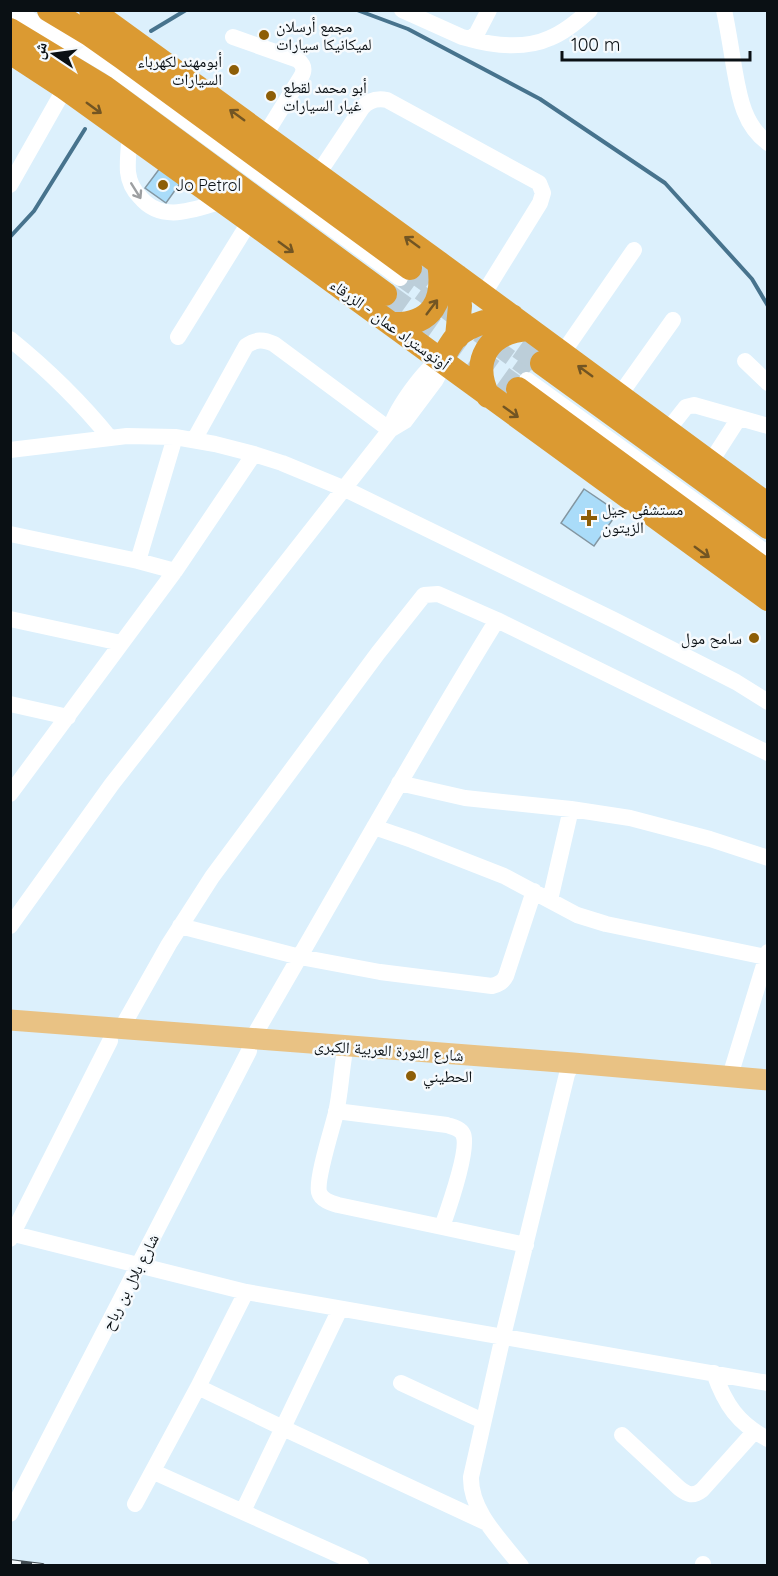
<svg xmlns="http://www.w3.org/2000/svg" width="778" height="1576" viewBox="0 0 778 1576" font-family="Quicksand,'Noto Naskh Arabic',sans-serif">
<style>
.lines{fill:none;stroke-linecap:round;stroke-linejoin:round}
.stream{stroke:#47738d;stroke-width:4}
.building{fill:#aadcf9;stroke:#8396a1;stroke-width:1.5}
.minor-tunnel{stroke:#bcced9;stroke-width:16;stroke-dasharray:16 8;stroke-linecap:butt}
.highway-tunnel{stroke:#bcced9;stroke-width:24;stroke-dasharray:24 12;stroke-linecap:butt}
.minor{stroke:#fff;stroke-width:16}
.major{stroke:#e9c284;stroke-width:21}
.highway{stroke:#db9a32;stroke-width:24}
.rail-casing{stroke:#444e54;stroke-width:6}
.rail{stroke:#f6fafd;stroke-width:4;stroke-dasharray:11;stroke-linecap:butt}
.oneway{stroke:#725523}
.oneway2{stroke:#9d9fa1}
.poi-dot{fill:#8d5e07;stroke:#f6fafd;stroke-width:2}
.labels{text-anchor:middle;stroke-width:5;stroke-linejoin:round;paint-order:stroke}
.poi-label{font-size:16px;fill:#0a1014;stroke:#f6fafd;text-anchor:start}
.street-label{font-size:16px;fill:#0a1014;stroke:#f6fafd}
</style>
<rect width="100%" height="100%" fill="#dcf0fc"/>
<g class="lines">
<path class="stream" d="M357,10L408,29L540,99L665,183L752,279L768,306
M151,31L186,10
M10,237L34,211L85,129"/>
</g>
<path class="building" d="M160,168L181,182L166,203L145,188Z
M584,489L618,512L594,546L561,523Z"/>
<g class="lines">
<path class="minor-tunnel" d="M400,278L532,373"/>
<path class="highway-tunnel" d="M410,268L455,300
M385,294L518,389
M490,326L542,363"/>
<path class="minor" d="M14,10L109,66L137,86L400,278
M402,10L462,37L470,39L477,33L489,10
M724,10C728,29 731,48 734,67C739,95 743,125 768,143
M233,37L298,60C304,65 305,70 301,77L265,135
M470,39C494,46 526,49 550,38C565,32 578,21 590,10
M130,134C129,146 127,160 128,172C129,181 133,190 140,197C162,224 195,209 223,201
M318,174L362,108C369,100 377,98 387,100L539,183L543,193L540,203L483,295
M10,185L65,88
M178,337L250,221
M10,339C47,369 80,401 110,438
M562,354L634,250
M745,361L768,383
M527,380L768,554
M619,396L673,320
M667,431L686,407L694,405L768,426
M194,440L246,346C256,339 263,339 274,344L390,430
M10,450L127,436L175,437L215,444L254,454L282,463L345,489L614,620L736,682L768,702
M710,463L739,418
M10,534L138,561L175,571
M138,561L175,437
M10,619L121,643
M10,704L68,717
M399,783L465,798L571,809L630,818L710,839L768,858
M10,794L175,571L254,454
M374,827L412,840L504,876L577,915L606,924L766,957
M550,900L571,809
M10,926L112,784L390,430C394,412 424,368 441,360L440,372L435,381L405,421L390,430
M180,926L300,957L380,972L492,986C499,984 503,982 506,976L534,891
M121,1029L169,944L212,877L378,653L424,595L438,594L497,620L768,753
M252,1039C334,899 412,757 497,620
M730,1076L768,952
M336,1111L447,1125C453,1127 460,1128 463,1134C470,1148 448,1210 442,1227L338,1205C331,1203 321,1200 319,1192C316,1179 332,1129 336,1113C340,1095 341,1076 344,1057
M442,1227L526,1245
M10,1233L246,1292L768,1383
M10,1239L110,1041
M714,1373C725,1404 738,1424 768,1439
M401,1383L483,1421
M198,1387L283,1428L487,1523
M622,1435L679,1488C688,1495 693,1497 702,1490L754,1432
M154,1472L361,1565
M135,1504L198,1387L246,1292
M243,1511L340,1309
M10,1514L249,1051
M703,1564V1566
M521,1566C501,1540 470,1511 471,1477L503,1336L567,1074L573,1063"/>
<path class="major" d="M10,1020L573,1063L768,1080"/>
<path class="highway" d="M49,10L89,34L123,58L410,268
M91,10L439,263L768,505
M10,30L104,87L385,294
M10,52L65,88L250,221L768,599
M391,324C433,326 445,300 439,263
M457,337L460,306L457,276
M441,360C446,353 451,342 457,336C472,323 494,319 512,316
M542,363L768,527
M518,389L768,572
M488,396C471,360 488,332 528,329"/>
<g class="rail-casing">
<path id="rail" d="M10,1562L42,1566"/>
</g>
<use href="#rail" class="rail"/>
</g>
<defs><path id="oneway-shaft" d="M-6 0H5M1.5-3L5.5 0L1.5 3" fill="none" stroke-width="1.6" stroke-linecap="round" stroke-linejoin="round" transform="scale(1.5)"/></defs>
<g class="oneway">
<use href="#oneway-shaft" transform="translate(94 108) rotate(36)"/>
<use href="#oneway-shaft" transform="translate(237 115) rotate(-144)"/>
<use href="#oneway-shaft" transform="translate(412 242) rotate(-144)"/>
<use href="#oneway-shaft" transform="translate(286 247) rotate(36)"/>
<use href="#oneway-shaft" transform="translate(432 307) rotate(-53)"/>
<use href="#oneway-shaft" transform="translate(585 371) rotate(-144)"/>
<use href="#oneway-shaft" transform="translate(511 412) rotate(36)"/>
<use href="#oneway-shaft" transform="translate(702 552) rotate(36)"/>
</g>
<use class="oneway2" href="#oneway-shaft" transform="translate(136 191) rotate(58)"/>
<g class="poi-dot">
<circle cx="264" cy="35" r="6"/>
<circle cx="234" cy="70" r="6"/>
<circle cx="271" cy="96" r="6"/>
<circle cx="163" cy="185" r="6"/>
<path d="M586 509h6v6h6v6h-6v6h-6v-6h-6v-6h6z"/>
<circle cx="754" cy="638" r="6"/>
<circle cx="411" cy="1076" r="6"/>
</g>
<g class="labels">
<g class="poi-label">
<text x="276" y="32">مجمع أرسلان<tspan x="276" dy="18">لميكانيكا سيارات</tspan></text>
<text x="222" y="67" text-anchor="end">أبومهند لكهرباء<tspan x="222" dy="18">السيارات</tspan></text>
<text x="283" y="93">أبو محمد لقطع<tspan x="283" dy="18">غيار السيارات</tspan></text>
<text x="175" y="191">Jo Petrol</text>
<text x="602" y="515">مستشفى جيل<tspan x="602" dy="18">الزيتون</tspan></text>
<text x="742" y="644" text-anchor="end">سامح مول</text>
<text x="423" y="1082">الحطيني</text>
</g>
<g class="street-label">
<text transform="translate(390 324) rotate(36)" y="6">أوتوستراد عمان - الزرقاء</text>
<text transform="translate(389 1050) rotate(4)" y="6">شارع الثورة العربية الكبرى</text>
<text transform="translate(130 1282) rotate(-63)" y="6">شارع بلال بن رباح</text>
</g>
</g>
<rect width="778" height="1576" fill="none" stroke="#0a1014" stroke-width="24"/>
<g transform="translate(54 54) rotate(283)" stroke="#f6fafd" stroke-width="4.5" paint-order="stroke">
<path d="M0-4.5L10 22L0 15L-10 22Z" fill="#0a1014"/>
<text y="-9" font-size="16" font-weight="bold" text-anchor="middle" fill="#0a1014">ش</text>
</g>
<path d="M562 51v9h188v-9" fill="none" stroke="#0a1014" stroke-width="3"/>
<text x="571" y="51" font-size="18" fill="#0a1014" stroke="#f6fafd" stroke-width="4.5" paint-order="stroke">100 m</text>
</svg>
